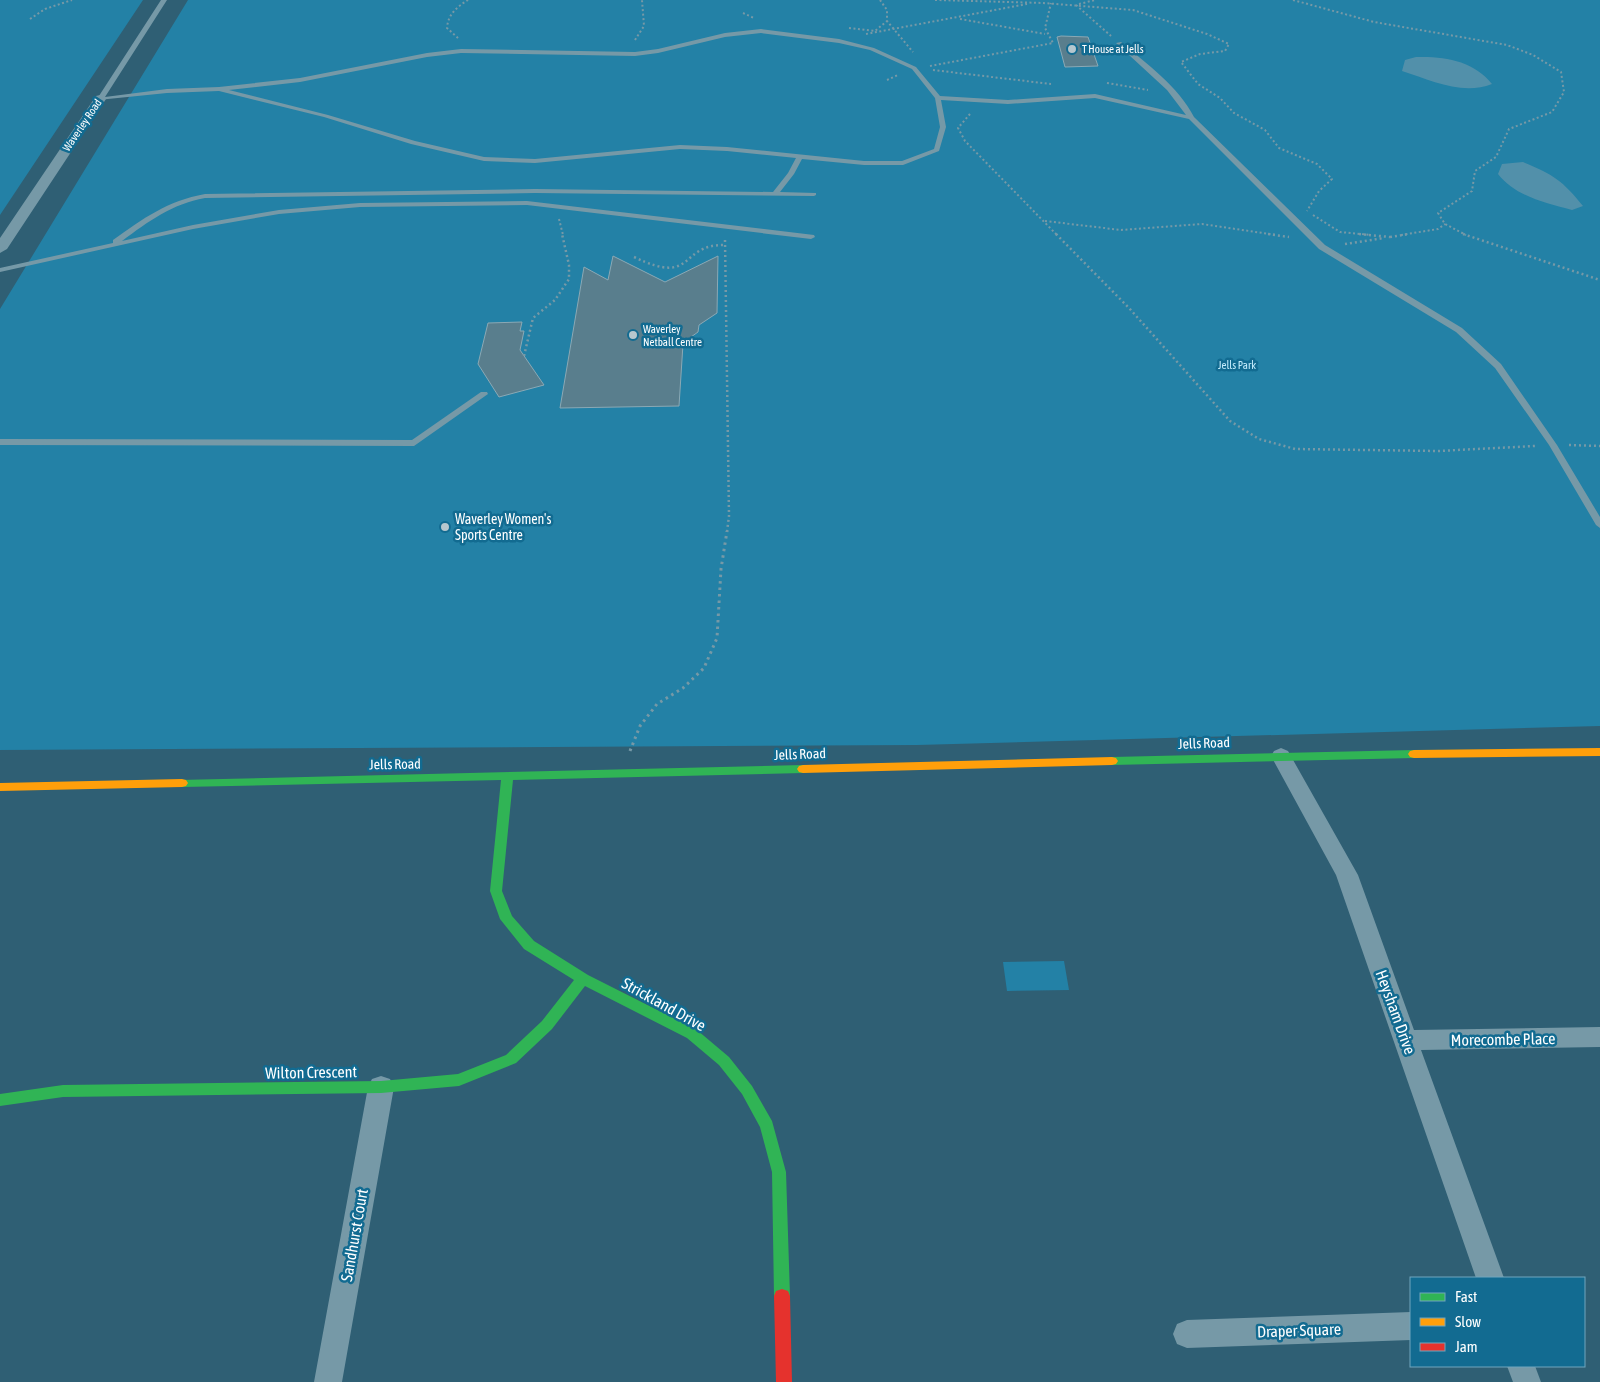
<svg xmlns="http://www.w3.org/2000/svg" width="1600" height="1382" viewBox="0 0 1600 1382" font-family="'Asap Condensed',sans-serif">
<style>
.green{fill:#2381a6}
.water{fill:#5290aa}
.building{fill:#597e8d;stroke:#8ba9b5}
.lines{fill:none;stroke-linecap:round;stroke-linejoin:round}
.path-far2{stroke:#7699a7;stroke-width:2;stroke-dasharray:2 2.5;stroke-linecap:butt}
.path-far1{stroke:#7699a7;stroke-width:2.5;stroke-dasharray:2 3;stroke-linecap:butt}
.path{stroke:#7699a7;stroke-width:3;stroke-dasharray:2.5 4;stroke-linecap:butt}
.lane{fill:#7699a7;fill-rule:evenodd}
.street{fill:#7699a7;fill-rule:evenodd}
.fast{fill:#30b455;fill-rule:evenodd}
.slow{fill:#ff9f0a;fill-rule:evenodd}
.jam{fill:#e5322d;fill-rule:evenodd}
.poi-dot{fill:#b6c7ce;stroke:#126b91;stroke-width:2}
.labels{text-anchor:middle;stroke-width:5;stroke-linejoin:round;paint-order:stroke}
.far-poi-label{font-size:11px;fill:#fff;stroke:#126b91;text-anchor:start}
.far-street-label{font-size:11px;fill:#fff;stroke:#126b91}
.far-park-label{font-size:11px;fill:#c5edfd;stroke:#126b91}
.poi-label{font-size:14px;fill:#fff;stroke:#126b91;text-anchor:start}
.street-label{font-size:14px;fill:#fff;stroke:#126b91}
.near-street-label{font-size:16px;fill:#fff;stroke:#126b91}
</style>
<rect width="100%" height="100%" fill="#2f5f74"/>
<path class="green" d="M0,0H143L0,215Z
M188,0H1600V726L917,745L0,750V309Z
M1064,961L1069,990L1007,991L1003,962Z"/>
<path class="water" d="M1416,57C1445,56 1474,61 1492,84C1462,96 1431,80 1402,71L1405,60Z
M1523,162C1554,175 1562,180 1583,206L1572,210C1545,203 1515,196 1498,174L1502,164Z"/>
<path class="building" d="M1061,36L1088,37L1098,66L1065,67L1057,37Z
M613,256L665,282L718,256L717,313L699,325L698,332L691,337L690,344H683L679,406L560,408L584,267L608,280Z
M522,322L520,331H524L520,350L544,385L499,397L478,364L488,323Z"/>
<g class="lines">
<path class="path-far2" d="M880,0L887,10V21L913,52
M935,0L1043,3L1133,10L1207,34L1229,44L1225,51L1200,54L1181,62L1198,84L1220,98L1234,113L1265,130L1279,148L1317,164L1332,179L1319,191L1307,211
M1293,0L1374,22L1507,45L1533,55L1561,72L1564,92L1552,112L1509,129L1496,157L1475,171L1472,191L1438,213L1445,224L1466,235
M1079,4L1095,0
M1076,5L1111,36
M743,13L754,18
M30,19L45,9L72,0
M960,19L1045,34
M849,28L875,31L887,21
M866,34L1027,4
M458,38L447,28C448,14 457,7 468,0
M635,40L644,26L642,0
M930,66L1053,43L1045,28L1051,3
M933,70L1051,84
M887,80L898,75
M1107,83L1148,90
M970,114L958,128L965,141L1057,235
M1313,215L1340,232L1371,235
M559,219L563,235
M1045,221L1121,230L1202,224L1276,235
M1401,235L1438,229L1445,224"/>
<path class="path-far1" d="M1056,234L1129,308L1230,421L1259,439L1295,449L1438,451L1535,446
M1268,234L1289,237
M1359,234L1390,237
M1463,234L1600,280
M1390,237L1409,234
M725,240L729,516L727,532
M1345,244L1384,238
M634,257C696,287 678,244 725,245
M524,356L533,318L555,300L569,279V265L562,234
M1569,445L1600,446"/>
<path class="path" d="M630,751L640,726L657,704L683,688L704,668L717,638L721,569L727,531"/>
<path class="lane" d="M161,0H167L105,97L167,89L219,87L300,78L427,53L461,49L635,52L658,49L725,33L761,29L839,39L874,48L916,67L940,96L1008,100L1095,94L1186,115L1167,90L1116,43L1121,42C1147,64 1178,86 1194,117L1325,245L1462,328L1501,364L1557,445L1600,517V528L1596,525L1549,445L1495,368L1456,332L1319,249L1189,119L1095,98L1008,104L941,100L946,127L939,151L903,165H864L802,159L794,174L780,192L816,193V195L814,196L535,193L205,198C172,204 149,221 122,241L193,225L279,210L360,203L527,201L814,235L815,237L811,239L527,205L360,207L279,214L193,229L0,272V268L113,243V240C144,218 167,201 205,194L535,189L773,192L788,173L796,158L727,151L680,149L535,163L484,161L411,144L324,117L219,91L167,93L98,100L97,99ZM761,33L839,43L870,50L912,69L935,98L940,127L934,149L902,161H864L727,147L680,145L535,159L484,157L415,141L328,115L229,90L300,82L427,57L461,53L635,56L658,53L725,37Z
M481,392H487L488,394L414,446L0,445V439L412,440Z"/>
<path class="street" d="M100,95L106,99L7,249L0,253V238L96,96Z
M1281,748L1288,751L1358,875L1414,1030L1600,1027V1047L1421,1050L1504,1278H1476L1336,875L1271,756L1274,751Z
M381,1076L390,1079L394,1087L342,1382H314L368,1087L372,1079Z
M1411,1312V1340L1187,1348L1177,1344L1173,1334L1177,1324L1187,1320Z
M1507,1366H1535L1541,1382H1513Z"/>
<path class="fast" d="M1414,750L1418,751L1420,754L1418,757L1414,758L1112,765L1108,764L1106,761L1108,758L1112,757Z
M803,765L807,766L809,769L807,772L803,773L513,780L502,891L512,916L534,941L588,975L697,1030L729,1057L752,1086L772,1121L786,1172L790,1296L788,1301L782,1303L776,1301L774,1296L772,1172L760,1127L742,1094L719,1065L687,1038L585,986L552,1029L516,1063L459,1086L381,1093L63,1097L0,1106V1094L63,1085L381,1081L458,1074L506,1055L542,1021L574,980L524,949L500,919L490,891L501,780L182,787L178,786L176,783L178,780Z"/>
<path class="slow" d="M1600,748V756L1414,758L1410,757L1408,754L1410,751L1414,750Z
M1112,757L1116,758L1118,761L1116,764L1112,765L803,773L799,772L797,769L799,766L803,765Z
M182,779L186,780L188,783L186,786L182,787L0,791V783Z"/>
<path class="jam" d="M782,1289L788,1291L790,1296L792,1382H776L774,1296L776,1291Z"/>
</g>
<g class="poi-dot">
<circle cx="1072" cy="49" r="5"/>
<circle cx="633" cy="335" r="5"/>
<circle cx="445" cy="527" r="5"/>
</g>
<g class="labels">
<g class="far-poi-label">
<text x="1082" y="53">T House at Jells</text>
<text x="643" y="333">Waverley<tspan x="643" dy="13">Netball Centre</tspan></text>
</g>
<g class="far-street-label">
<text transform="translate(82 125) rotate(-56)" y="4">Waverley Road</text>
</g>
<g class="far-park-label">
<text x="1237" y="369">Jells Park</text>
</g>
<g class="poi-label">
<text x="455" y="524">Waverley Women's<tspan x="455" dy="16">Sports Centre</tspan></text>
</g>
<g class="street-label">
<text transform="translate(1204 743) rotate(-2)" y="5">Jells Road</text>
<text transform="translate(800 754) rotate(-2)" y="5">Jells Road</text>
<text transform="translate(395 764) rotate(-1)" y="5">Jells Road</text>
</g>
<g class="near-street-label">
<text transform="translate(664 1004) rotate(29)" y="6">Strickland Drive</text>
<text transform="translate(1396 1012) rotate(70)" y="6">Heysham Drive</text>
<text transform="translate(1503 1039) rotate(-1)" y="6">Morecombe Place</text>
<text transform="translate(311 1072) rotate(-1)" y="6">Wilton Crescent</text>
<text transform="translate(354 1235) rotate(-80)" y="6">Sandhurst Court</text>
<text transform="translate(1299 1330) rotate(-2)" y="6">Draper Square</text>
</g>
</g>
<rect x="1410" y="1277" width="175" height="90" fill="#126b91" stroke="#71a6bd"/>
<rect x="1420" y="1293" width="25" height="8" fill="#30b455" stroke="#71a6bd"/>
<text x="1455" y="1302" font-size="15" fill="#ffffff">Fast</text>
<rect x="1420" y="1318" width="25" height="8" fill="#ff9f0a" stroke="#71a6bd"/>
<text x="1455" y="1327" font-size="15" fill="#ffffff">Slow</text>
<rect x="1420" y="1343" width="25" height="8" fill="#e5322d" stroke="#71a6bd"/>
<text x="1455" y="1352" font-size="15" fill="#ffffff">Jam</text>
</svg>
